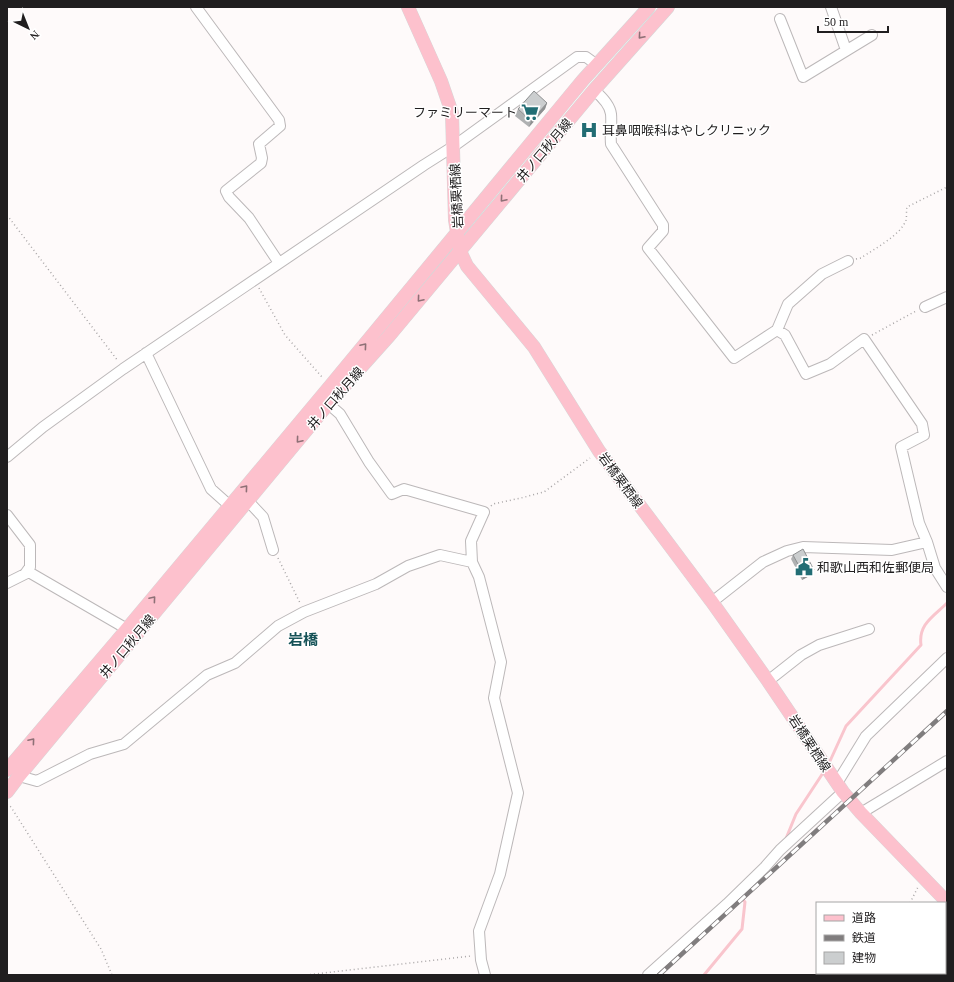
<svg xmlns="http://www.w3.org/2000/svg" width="954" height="982" viewBox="0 0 954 982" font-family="'Times New Roman','Noto Sans JP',serif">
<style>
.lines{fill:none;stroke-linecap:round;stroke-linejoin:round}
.stream{stroke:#f9c5cd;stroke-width:3}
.minor-casing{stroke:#bcb8b9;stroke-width:12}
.major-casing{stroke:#d7d6d7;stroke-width:14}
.path{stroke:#a9a6a7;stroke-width:1.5;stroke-dasharray:1 3;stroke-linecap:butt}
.minor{stroke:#fff;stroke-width:10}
.major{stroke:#fdc1cd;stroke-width:13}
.rail-casing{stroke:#807d7e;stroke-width:4.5}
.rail{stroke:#fff;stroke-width:3;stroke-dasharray:9;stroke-linecap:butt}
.wall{fill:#afb1b2}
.shaded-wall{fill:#8e9091}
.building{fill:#cbcecf;stroke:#8e9091}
.oneway{stroke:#8e7076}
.labels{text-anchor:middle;stroke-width:3;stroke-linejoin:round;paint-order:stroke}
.poi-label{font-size:13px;fill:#201e1f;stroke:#fff;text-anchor:start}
.street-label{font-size:13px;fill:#201e1f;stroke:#fff}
.quarter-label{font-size:15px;font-weight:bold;fill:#155257;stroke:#fff}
</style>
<rect width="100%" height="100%" fill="#fefafa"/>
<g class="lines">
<path class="stream" d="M830,761L846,726L921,645C918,624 934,616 947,603
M785,841L796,814L823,773
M704,975L742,929L745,902L739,895"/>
<g class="minor-casing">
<path id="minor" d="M196,7L279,120L280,126L259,144L262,158L261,163L226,191L229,197L249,218L279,263
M831,7L846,50
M780,19L803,77L872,35
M594,90C601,96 610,105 611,114C612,124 610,134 611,144L663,225V231L648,248L734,358L777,330L785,335L806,374L830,364L864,339L922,424L924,435L901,447L919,523L927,542L935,568L947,587
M925,307L947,297
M777,330L788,304L822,274L848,261
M146,353L211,489L230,506
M324,400L340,414L369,462L392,494L404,489L484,512L471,541L472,562L479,577L501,662L494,698L518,793L500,874L479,931L481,960L485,975
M7,457L43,427L123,369L424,165L454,146L577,57H586L597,65
M248,501L263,517L273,550
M7,515L30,545V567L25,574L7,583
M27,571L127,629
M712,602L763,562L787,551L803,547L892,550L927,542
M768,681L801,655L819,645L869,629
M19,776L37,781L90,754L124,744L207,675L235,663L278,626L304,612L376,584L408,566L440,555L472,562
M837,783L866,736L947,658
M861,813L947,761
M648,975L727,904L765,867L780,850L843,792"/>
</g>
<g class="major-casing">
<path id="major" d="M408,7L441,81L452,113L455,220L460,251L467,266L534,347L599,451L712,602L768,681L843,792L861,813L947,902
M7,770L116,642L331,385L583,80L649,7
M7,792L19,776L329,403L389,336L594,90L668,7"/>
</g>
<path class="path" d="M7,215L118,361
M856,259L861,258C874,249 901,235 906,220C907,216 906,211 907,207L947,187
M259,288L285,335L322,377
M872,335L916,311
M491,506L493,504L521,498L544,492L590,458
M278,558L300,603
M7,804L11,807L101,949L112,975
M910,903L918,887
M306,975L471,956
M872,975L873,973"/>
<use href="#minor" class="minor"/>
<use href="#major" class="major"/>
<g class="rail-casing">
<path id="rail" d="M659,975L947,711"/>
</g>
<use href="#rail" class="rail"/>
</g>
<path class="wall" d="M547,103L545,109L529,127L515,116L518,109Z
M793,555L813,574L802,580L791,559Z"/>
<path class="shaded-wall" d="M547,103L545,109L529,127L531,121Z
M814,570L813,574L802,580L804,575Z"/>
<path class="building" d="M534,91L547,103L531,121L518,109Z
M803,549L814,570L804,575L793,555Z"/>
<defs><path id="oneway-chevron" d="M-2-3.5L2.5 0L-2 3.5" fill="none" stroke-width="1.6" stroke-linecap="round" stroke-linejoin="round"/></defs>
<g class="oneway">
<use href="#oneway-chevron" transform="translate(641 36) rotate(131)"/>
<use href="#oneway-chevron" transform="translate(503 199) rotate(130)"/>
<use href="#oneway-chevron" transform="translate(420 299) rotate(130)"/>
<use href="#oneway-chevron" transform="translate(364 346) rotate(-50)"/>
<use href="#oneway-chevron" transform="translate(299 440) rotate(130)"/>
<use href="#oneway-chevron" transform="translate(245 488) rotate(-50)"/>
<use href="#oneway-chevron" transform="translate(153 599) rotate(-50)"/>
<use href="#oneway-chevron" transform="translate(32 741) rotate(-50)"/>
</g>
<defs>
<g id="supermarket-bare" transform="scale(1.38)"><path d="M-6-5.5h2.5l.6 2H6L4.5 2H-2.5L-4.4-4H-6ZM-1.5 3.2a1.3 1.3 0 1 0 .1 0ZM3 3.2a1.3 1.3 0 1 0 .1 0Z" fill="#226d74" stroke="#fff" stroke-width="2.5" paint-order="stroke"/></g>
<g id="hospital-bare" transform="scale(1.38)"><path d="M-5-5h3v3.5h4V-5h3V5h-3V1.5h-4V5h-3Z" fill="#226d74" stroke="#fff" stroke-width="2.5" paint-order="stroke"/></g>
<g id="civic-bare" transform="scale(1.38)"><path d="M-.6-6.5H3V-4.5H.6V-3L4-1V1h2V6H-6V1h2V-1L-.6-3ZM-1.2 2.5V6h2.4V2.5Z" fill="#226d74" stroke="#fff" stroke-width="2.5" paint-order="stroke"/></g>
</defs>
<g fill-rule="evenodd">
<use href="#supermarket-bare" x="530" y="112"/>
<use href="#hospital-bare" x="589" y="130"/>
<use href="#civic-bare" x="804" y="567"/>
</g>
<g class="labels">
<g class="poi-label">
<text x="517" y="117" text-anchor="end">ファミリーマート</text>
<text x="602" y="135">耳鼻咽喉科はやしクリニック</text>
<text x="817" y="572">和歌山西和佐郵便局</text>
</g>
<g class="street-label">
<text transform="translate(544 150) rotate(-50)" y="5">井ノ口秋月線</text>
<text transform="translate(456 196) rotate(-93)" y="5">岩橋栗栖線</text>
<text transform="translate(335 398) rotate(-49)" y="5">井ノ口秋月線</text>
<text transform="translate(621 480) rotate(54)" y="5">岩橋栗栖線</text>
<text transform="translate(127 646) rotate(-50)" y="5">井ノ口秋月線</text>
<text transform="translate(810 743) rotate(57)" y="5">岩橋栗栖線</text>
</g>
<g class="quarter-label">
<text x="303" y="645">岩橋</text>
</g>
</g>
<rect width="954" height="982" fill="none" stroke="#201e1f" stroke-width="16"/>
<rect x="816" y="902" width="130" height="72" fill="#ffffff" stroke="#a6a5a5"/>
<rect x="824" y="915" width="20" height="6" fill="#fdc1cd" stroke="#a6a5a5"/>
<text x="852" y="922" font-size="12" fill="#201e1f">道路</text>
<rect x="824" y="935" width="20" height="6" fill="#807d7e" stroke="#a6a5a5"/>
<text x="852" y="942" font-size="12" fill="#201e1f">鉄道</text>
<rect x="824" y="952" width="20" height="12" fill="#cbcecf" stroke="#a6a5a5"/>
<text x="852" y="962" font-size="12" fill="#201e1f">建物</text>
<g transform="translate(28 28) rotate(137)" stroke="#ffffff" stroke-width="3" paint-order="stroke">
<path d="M0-3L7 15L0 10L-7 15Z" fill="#201e1f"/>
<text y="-6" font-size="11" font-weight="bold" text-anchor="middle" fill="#201e1f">N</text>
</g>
<path d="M818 26v6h70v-6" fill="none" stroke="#201e1f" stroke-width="2"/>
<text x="824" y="26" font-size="12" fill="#201e1f" stroke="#ffffff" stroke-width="3" paint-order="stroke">50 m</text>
</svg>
